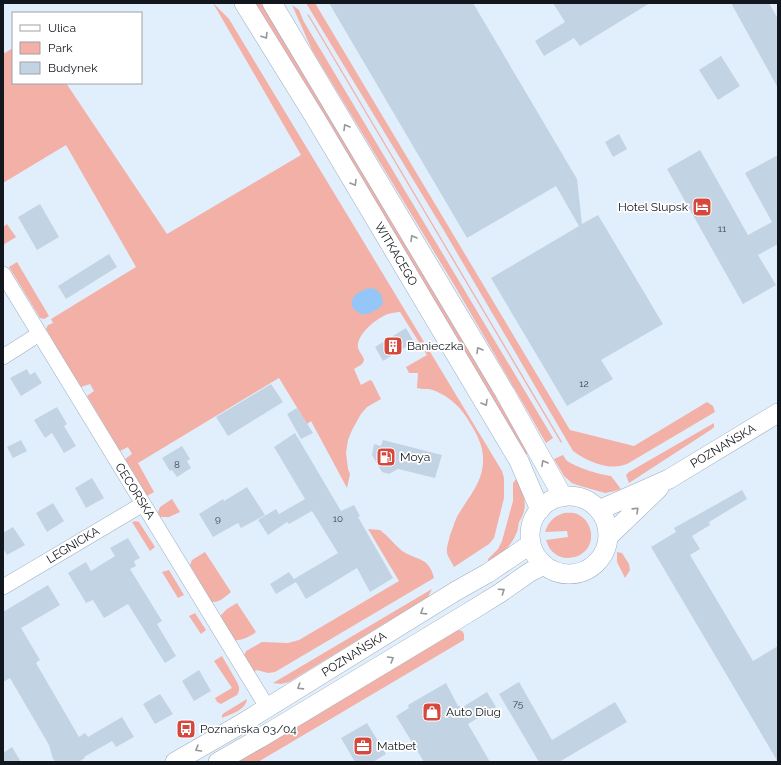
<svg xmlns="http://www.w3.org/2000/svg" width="781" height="765" viewBox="0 0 781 765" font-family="Raleway,sans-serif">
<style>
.green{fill:#f2b0a7}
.water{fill:#94c6f8}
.building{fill:#c2d3e4}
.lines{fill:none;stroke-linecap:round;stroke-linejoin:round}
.minor-casing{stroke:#9dadbe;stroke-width:16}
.major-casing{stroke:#9dadbe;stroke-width:20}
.minor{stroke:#fff;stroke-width:15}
.major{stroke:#fff;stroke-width:19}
.oneway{stroke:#949799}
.labels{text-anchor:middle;stroke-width:3.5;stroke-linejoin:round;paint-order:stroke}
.number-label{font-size:10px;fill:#3e464f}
.poi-label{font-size:12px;fill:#12171d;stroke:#fff;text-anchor:start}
.street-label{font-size:12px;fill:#12171d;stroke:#fff}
</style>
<rect width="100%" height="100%" fill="#e1effd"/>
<path class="green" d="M213,3L229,19L502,471L504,478V498L494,538L489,544L454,567C452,562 448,558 447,553C446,548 449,541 450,535C453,529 454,522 458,515C468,498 483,482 483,461C484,445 475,431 467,418C459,405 445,393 429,389C425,389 421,389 417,388L418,373H409L406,367L427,355L400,312C396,312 392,313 388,314C377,318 356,334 358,348C359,351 362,355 364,359C364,365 358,366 354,369L361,385L370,380L372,381L381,399L367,407L361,414L352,430L348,440L346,453L348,469L350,474L347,488L311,421L307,424L279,378L138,463L154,492L147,496L125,459L132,454L128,447L120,451L87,396L94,391L90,384L81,387L69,369L46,329L48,325L53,323L51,319L136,267L66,145L3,183V54L13,48V83H66L167,234L301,155Z
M254,3H261L361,167L529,453L525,455Z
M306,3H315L570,430L634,446L707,402L713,406L715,412L627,464C609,471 588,462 573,451L443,229Z
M292,5L299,10L304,22L553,438L546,443L456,288L312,50Z
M307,14L309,15L562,442L561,443Z
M7,224L16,237L3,245V227Z
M17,262L49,316L44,319L40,318L9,267Z
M714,423V427L712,429L629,483L626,475L629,472Z
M563,455C565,458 566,461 569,462C578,468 601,475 611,476L621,489L615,491L605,493L577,485L572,483L564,476L554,459Z
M517,478C521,488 527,500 524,511C523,515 521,519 519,522C518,526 518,531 516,534C511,547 499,556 489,564L488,561V559L498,549L502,541L513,501V483Z
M172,499L180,512L169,517H160L158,512L160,507Z
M564,513C569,513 574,512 579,515C591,521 595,538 587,549C579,559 563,561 554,553C549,549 548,545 546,540L568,537L567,531L545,532C549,521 553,517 564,513Z
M136,521L139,522L155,547L150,551L132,522Z
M368,529L380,530C388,536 394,544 401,550C416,561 429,556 434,578L275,672L268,673L257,670L253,672L244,656L246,651L262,642L288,643L299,640L399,581Z
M205,552L231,592C225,597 219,603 211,602L190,565L192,560Z
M617,552L622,553L629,564L630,570L625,578L617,562Z
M169,570L184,595L178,598L162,572Z
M432,589L428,597L423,600L289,682L281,684L273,683Z
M237,603L256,632C249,637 242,641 233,640L220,616L227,609Z
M195,613L206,630L201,634L189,616Z
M458,630L462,631L464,634V640L258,762H235Z
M222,656L237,682L239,687V691L237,695L221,704L217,702L215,698L232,688L214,661Z
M247,699C246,710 231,714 222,718V715L224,713Z"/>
<path class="water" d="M370,288L375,289L381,294L383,303C381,307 378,309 374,311C371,312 368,314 365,314C362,315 359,313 356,311C344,300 359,290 370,288Z"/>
<path class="building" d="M329,3H473L577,179L582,224L598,215L663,324L601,360L613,379L567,406L491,278L579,226L556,186L467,238Z
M553,3H650L580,46L574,38L544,56L535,41L565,22Z
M731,3H769L778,19V88Z
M721,56L740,86L718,100L699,70Z
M619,134L627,149L613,157L605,142Z
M700,150L748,235L772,222L745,173L778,155V244L758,255L776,285L743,304L667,169Z
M40,204L59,237L37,250L18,217Z
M109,254L117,267L66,299L58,286Z
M406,328L414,342L383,361L375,347Z
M27,369L30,375L35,372L42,383L21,396L10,378Z
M271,384L283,402L228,436L216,417Z
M57,407L67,424L64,426L76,446L64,453L52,433L45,438L34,420Z
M297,408L313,433L301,439L287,414Z
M295,433L341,511L354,505L360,516L358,517L393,578L370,592L357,568L306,599L296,582L276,594L270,584L289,572L296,582L294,579L338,553L312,511L289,524L287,522L268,535L258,520L276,509L279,514L305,499L274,447Z
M21,440L27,451L13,458L7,447Z
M383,440L442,455L435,478L398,469L389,474L382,472L372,455L374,444L381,446Z
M182,446L190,459L187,461L191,468L177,477L172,470L170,471L162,458Z
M92,478L104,498L86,508L75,488Z
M247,487L265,515L241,528L238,523L213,537L199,514L223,499L224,501Z
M742,490L747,499L709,522L710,525L692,536L700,549L690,555L753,661L778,646V762L651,547L676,532L674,528Z
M53,503L64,521L47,532L36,513Z
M13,527L25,545L7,555L3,548V533Z
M128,538L140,558L134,561L136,566L130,569L162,621L157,624L176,656L165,663L128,604L104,618L93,600L86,603L68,573L86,562L91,571L115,556L110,548Z
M48,585L60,605L21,628L40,660L36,663L79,737L85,733L88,737L122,717L134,737L116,747L112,741L84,757L85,758L78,762H56L53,759L49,745L10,678L3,682V612Z
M199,670L211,691L194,701L182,681Z
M519,682L552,740L615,702L627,722L559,762H539L499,694Z
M446,683L458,706H460L461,708L487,692L496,707L468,724L490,762H424L396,716L409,708L408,705Z
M160,694L173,714L155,724L143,704Z
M367,723L386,754L373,762H355L341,738Z
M12,747L21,762H3V753Z"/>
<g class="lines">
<g class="minor-casing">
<path id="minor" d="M3,274L267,707
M3,357L39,334
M3,587L143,504"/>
</g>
<g class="major-casing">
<path id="major" d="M244,3L317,121L519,461L540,510
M272,3L505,393L563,497
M530 535a39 39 0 1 1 78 0a39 39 0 1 1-78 0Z
M599,510L669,479L778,413
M608,537L659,488
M175,762L241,724L456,591L488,573L531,544
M218,762L260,738L466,614L500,593L530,572L544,565"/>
</g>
<use href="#minor" class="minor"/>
<use href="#major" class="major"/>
</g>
<defs><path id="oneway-chevron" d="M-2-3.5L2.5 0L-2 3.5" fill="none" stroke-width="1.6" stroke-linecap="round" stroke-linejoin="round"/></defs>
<g class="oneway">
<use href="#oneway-chevron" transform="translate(265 36) rotate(58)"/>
<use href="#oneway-chevron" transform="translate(346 127) rotate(-121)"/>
<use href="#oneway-chevron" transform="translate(354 183) rotate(59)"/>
<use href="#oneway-chevron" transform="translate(413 238) rotate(-121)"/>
<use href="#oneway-chevron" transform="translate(479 350) rotate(-121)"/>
<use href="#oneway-chevron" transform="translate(485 403) rotate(59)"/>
<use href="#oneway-chevron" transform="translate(544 463) rotate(-119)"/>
<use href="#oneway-chevron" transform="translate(636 510) rotate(-44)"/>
<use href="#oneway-chevron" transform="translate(502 591) rotate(-34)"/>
<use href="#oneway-chevron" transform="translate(423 612) rotate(148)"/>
<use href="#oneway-chevron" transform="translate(391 659) rotate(-31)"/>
<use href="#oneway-chevron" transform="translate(300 687) rotate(148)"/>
<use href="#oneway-chevron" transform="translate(198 749) rotate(150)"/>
</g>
<defs>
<g id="hotel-square" transform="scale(1)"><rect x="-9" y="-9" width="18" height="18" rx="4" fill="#d6483e" stroke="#fff"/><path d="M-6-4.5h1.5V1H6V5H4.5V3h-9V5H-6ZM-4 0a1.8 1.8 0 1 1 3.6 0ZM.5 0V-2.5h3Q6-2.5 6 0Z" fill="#fff"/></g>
<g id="building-square" transform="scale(1)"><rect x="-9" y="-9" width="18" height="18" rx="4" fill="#d6483e" stroke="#fff"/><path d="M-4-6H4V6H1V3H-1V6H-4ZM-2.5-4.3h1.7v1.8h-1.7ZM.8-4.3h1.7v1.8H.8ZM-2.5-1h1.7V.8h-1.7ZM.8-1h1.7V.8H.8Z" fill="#fff"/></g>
<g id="fuel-square" transform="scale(1)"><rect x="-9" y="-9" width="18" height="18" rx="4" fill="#d6483e" stroke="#fff"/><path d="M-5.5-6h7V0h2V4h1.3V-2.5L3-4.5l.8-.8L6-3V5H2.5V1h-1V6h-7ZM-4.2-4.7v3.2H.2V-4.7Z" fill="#fff"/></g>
<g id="shop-square" transform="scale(1)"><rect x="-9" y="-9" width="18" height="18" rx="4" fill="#d6483e" stroke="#fff"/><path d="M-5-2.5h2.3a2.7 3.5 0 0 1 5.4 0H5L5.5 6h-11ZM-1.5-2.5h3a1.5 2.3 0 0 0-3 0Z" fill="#fff"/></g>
<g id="bus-square" transform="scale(1)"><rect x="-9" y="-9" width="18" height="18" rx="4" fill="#d6483e" stroke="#fff"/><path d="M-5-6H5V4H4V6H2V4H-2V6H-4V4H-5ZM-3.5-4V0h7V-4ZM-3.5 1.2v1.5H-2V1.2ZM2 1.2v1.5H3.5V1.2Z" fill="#fff"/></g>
<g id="office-square" transform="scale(1)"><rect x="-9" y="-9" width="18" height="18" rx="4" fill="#d6483e" stroke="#fff"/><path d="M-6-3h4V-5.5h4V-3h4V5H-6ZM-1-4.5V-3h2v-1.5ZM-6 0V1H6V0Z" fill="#fff"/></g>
</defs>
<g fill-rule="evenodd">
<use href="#hotel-square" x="702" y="207"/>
<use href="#building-square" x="393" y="346"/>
<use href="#fuel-square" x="386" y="457"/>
<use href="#shop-square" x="432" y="712"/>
<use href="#bus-square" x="186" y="729"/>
<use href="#office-square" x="363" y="746"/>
</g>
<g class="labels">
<g class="number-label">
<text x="722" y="232">11</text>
<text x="584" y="387">12</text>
<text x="177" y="468">8</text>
<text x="218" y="522">9</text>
<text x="338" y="522">10</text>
<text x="518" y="707">75</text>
</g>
<g class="poi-label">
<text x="688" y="211" text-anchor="end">Hotel Slupsk</text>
<text x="407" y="350">Banieczka</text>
<text x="400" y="461">Moya</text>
<text x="446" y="716">Auto Diug</text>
<text x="200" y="733">Poznańska 03/04</text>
<text x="377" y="750">Matbet</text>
</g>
<g class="street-label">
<text transform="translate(396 254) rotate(59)" y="4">WITKACEGO</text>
<text transform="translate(723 446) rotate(-31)" y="4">POZNAŃSKA</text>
<text transform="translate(135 491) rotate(58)" y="4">CECORSKA</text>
<text transform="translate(73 545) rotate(-31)" y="4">LEGNICKA</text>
<text transform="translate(354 654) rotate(-32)" y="4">POZNAŃSKA</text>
</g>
</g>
<rect width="781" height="765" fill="none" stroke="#12171d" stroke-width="8"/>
<rect x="12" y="12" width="130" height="72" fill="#ffffff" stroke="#a0a2a5"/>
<rect x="20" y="25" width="20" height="6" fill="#ffffff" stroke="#a0a2a5"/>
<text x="48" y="32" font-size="12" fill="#12171d">Ulica</text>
<rect x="20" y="42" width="20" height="12" fill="#f2b0a7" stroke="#a0a2a5"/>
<text x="48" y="52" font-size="12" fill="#12171d">Park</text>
<rect x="20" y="62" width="20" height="12" fill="#c2d3e4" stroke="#a0a2a5"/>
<text x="48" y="72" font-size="12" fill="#12171d">Budynek</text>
</svg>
